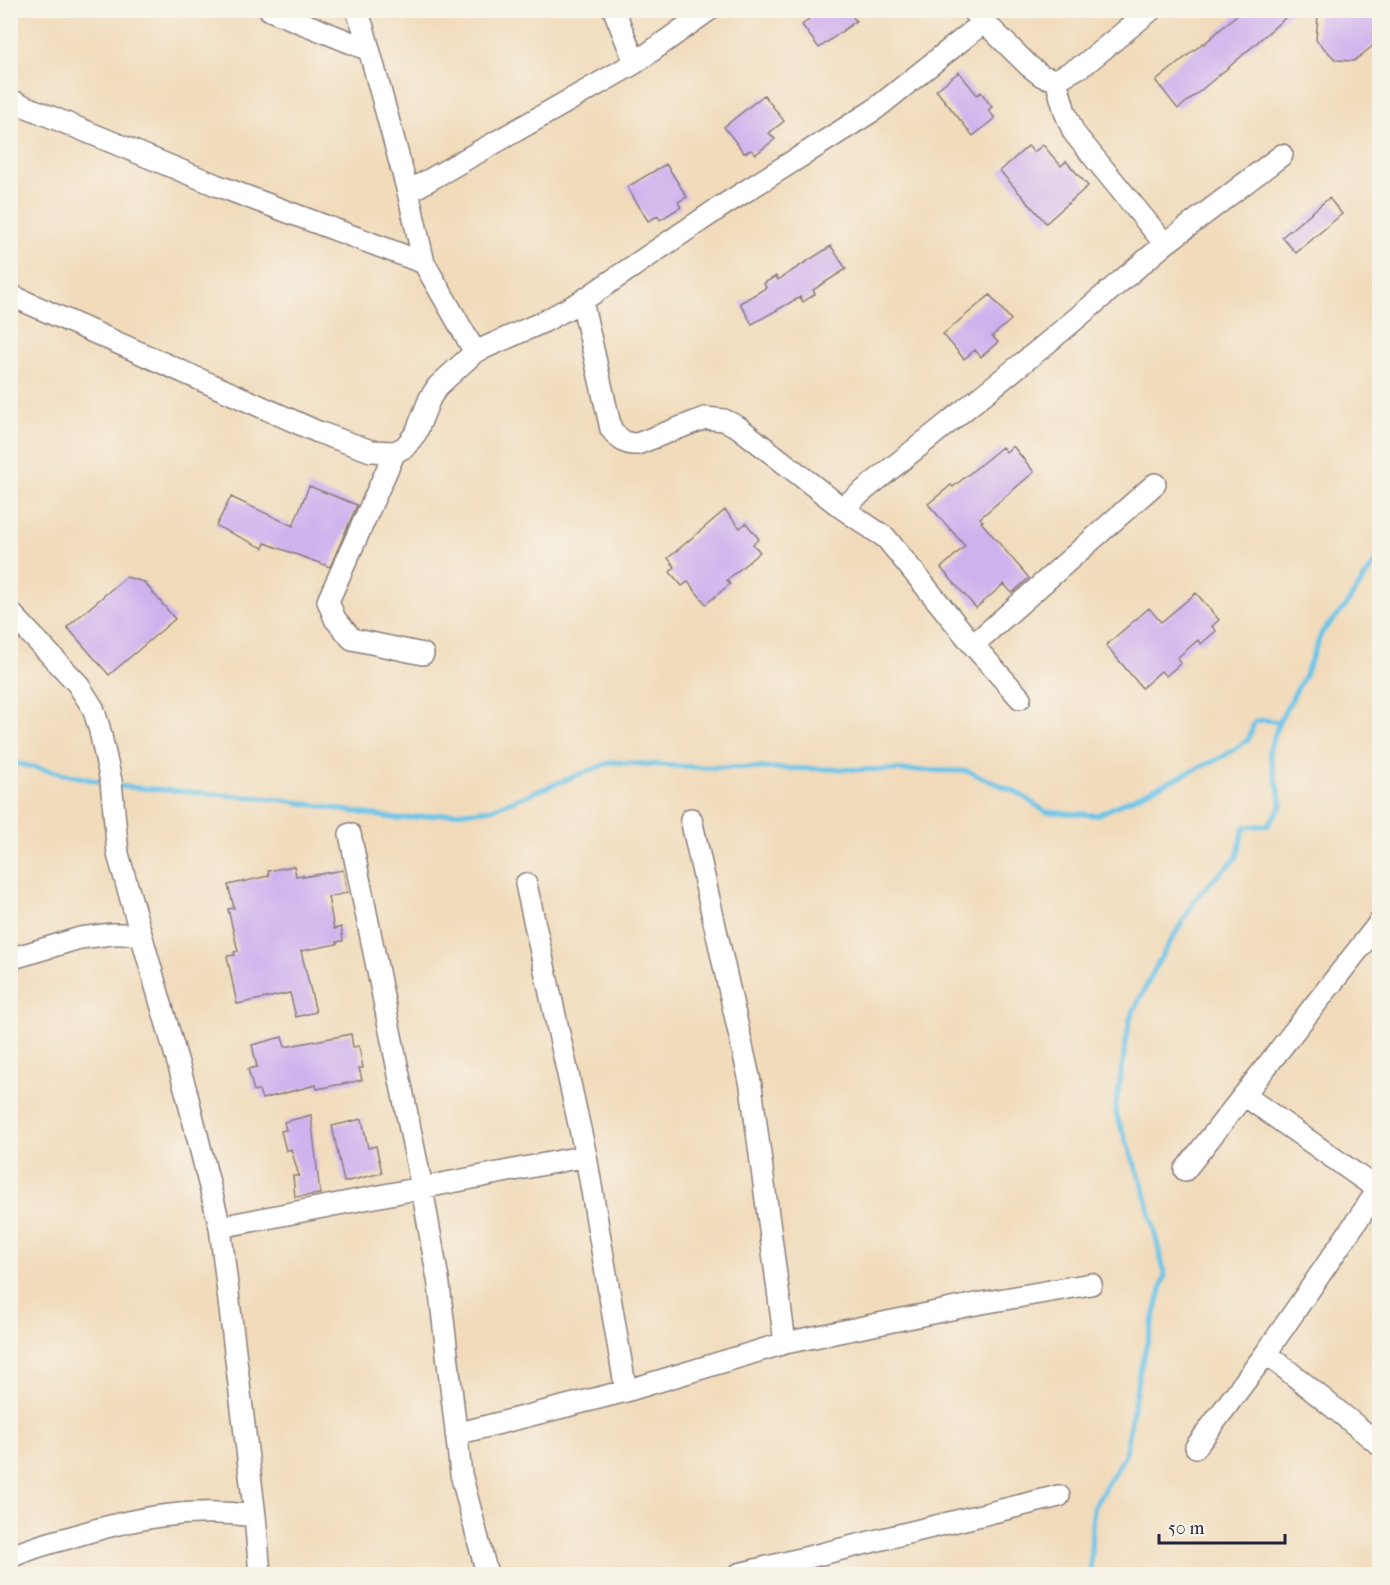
<svg xmlns="http://www.w3.org/2000/svg" width="1390" height="1585" viewBox="0 0 1390 1585" font-family="'IM FELL French Canon',serif">
<style>
.lines{fill:none;stroke-linecap:round;stroke-linejoin:round}
.stream{stroke:#6bc4e8;stroke-width:5}
.building{fill:#cfb1ee}
.minor-casing{stroke:#8a7e7b;stroke-width:24}
.minor{stroke:#fff;stroke-width:21}
</style>
<rect width="100%" height="100%" fill="#f7f3e8"/>
<filter id="ink" filterUnits="userSpaceOnUse"><feTurbulence type="fractalNoise" baseFrequency=".0167" numOctaves="2"/><feDisplacementMap in="SourceGraphic" scale="12" xChannelSelector="R" yChannelSelector="G"/><feConvolveMatrix kernelMatrix="1 2 1 2 8 2 1 2 1" color-interpolation-filters="sRGB"/></filter>
<filter id="wash" filterUnits="userSpaceOnUse"><feTurbulence type="fractalNoise" baseFrequency=".008" numOctaves="4" result="noise"/><feDisplacementMap in="SourceGraphic" scale="24" xChannelSelector="R" yChannelSelector="G"/><feGaussianBlur stdDeviation="1.35" result="paint"/><feColorMatrix in="noise" values="0 0 0 0 0 0 0 0 0 0 0 0 0 0 0 0 0 1.4 0 .05"/><feComposite in="paint" operator="in"/></filter>
<g filter="url(#wash)">
<rect width="100%" height="100%" fill="#f1dbbb"/>
<g class="lines">
<path class="stream" d="M10,762L106,783
M118,786L284,800L398,819L492,809L611,762L695,767L967,771L1018,793L1046,812L1097,815L1224,756L1248,740L1255,721L1266,720L1279,722
M1090,1574L1093,1508L1125,1455L1139,1374L1165,1275L1144,1189L1115,1111L1130,1018L1159,961L1199,894L1237,857L1244,827L1268,825L1282,805L1269,751L1279,722L1304,677L1322,632L1345,607L1380,555"/>
</g>
<g id="blocks">
<path class="building" d="M801,10H848L856,21L819,48L802,25L808,20Z
M1242,10H1294L1229,67L1178,109L1156,81L1203,43L1204,44Z
M1323,10H1380V40L1354,61L1336,60L1316,40L1318,15Z
M959,72L977,95L981,92L992,107L988,110L995,118L973,136L936,90Z
M764,95L784,121L769,133L775,139L756,154L751,150L744,153L724,127Z
M1043,145L1061,166L1066,161L1088,186L1046,223L1000,171L1028,146L1034,152Z
M666,164L687,197L678,202L681,207L660,220L658,216L648,221L627,187Z
M1329,198L1342,214L1296,253L1282,237Z
M831,246L846,269L813,290L815,294L803,302L800,297L752,324L740,303L766,288L764,283L776,276L778,280Z
M990,295L1011,320L992,336L998,342L981,357L975,350L964,359L943,334Z
M1013,446L1034,472L980,518L983,521L981,522L1029,578L1012,593L1004,584L976,608L941,568L965,546L928,504L951,485L953,487L1002,447L1006,452Z
M309,486L357,505L330,567L265,543L263,548L216,526L231,497L293,526Z
M725,510L740,528L746,523L759,539L753,544L760,552L727,580L730,584L706,604L688,582L682,586L670,572L675,567L668,558Z
M126,577L144,582L175,619L109,675L67,627Z
M1196,593L1219,620L1212,626L1216,631L1201,644L1198,640L1177,658L1181,663L1166,676L1161,671L1142,688L1106,645L1149,608L1161,622Z
M294,866L296,876L303,875V877L343,870L347,893L328,897L334,929L341,927L343,941L337,942V944L301,951L316,1012L296,1017L290,993L237,1004L227,956L235,955L234,952L238,951L228,909L234,908L228,885L269,876L268,871Z
M351,1034L353,1047L359,1046L363,1068H359L362,1080L317,1089L316,1085L262,1099L259,1090L254,1091L248,1069L257,1067L252,1045L282,1037L285,1047Z
M311,1115L320,1194L295,1197L293,1176H299L291,1149L286,1151L281,1131L286,1130L284,1122Z
M362,1119L368,1148L376,1146L382,1173L344,1182L332,1126Z"/>
</g>
</g>
<g filter="url(#ink)">
<use href="#blocks" fill-opacity="0" stroke="#8a7e7b" stroke-width="1.5"/>
<g class="lines">
<g class="minor-casing">
<path id="minor" d="M270,10L369,50
M356,10L363,27L408,192L424,263L475,352
M614,10L635,63
M972,10L1029,66L1042,76L1056,80L1085,64L1151,10
M1056,80L1065,112L1074,133L1165,244
M10,100L216,185L424,263
M408,192L635,63L709,10
M10,295L318,432L371,451L395,452L405,447L416,433L430,398L438,386L475,352L543,322L582,301L719,208L874,110L983,23
M582,301L611,429C618,438 625,445 637,444L705,418L724,420L738,427L842,508L886,538L973,645L1020,698
M395,452L328,601L335,619L352,639L423,654
M842,508L1040,349L1165,244L1282,155
M10,612L77,683L93,708L99,727L111,781L118,854L186,1091L220,1227L255,1516
M973,645L1155,484
M691,819L751,1086L785,1343
M350,834L422,1188L439,1285L461,1474L487,1574
M526,884L586,1156L626,1391
M10,959L80,938L112,934H141
M1244,1095L1380,1191
M1185,1170L1380,922
M220,1227L586,1156
M1266,1353L1380,1445
M456,1434L626,1391L785,1343L976,1304L1091,1284
M1196,1447L1266,1353L1378,1190
M10,1557C29,1549 48,1543 68,1538C132,1518 188,1507 255,1516L260,1574
M739,1574L1059,1496"/>
</g>
<use href="#minor" class="minor"/>
</g>
</g>
<rect width="1390" height="1585" fill="none" stroke="#f7f3e8" stroke-width="36"/>
<path d="M1159 1534v9h126v-9" fill="none" stroke="#22223b" stroke-width="3"/>
<text x="1168" y="1534" font-size="18" fill="#22223b" stroke="#f7f3e8" stroke-width="4.5" paint-order="stroke">50 m</text>
</svg>
